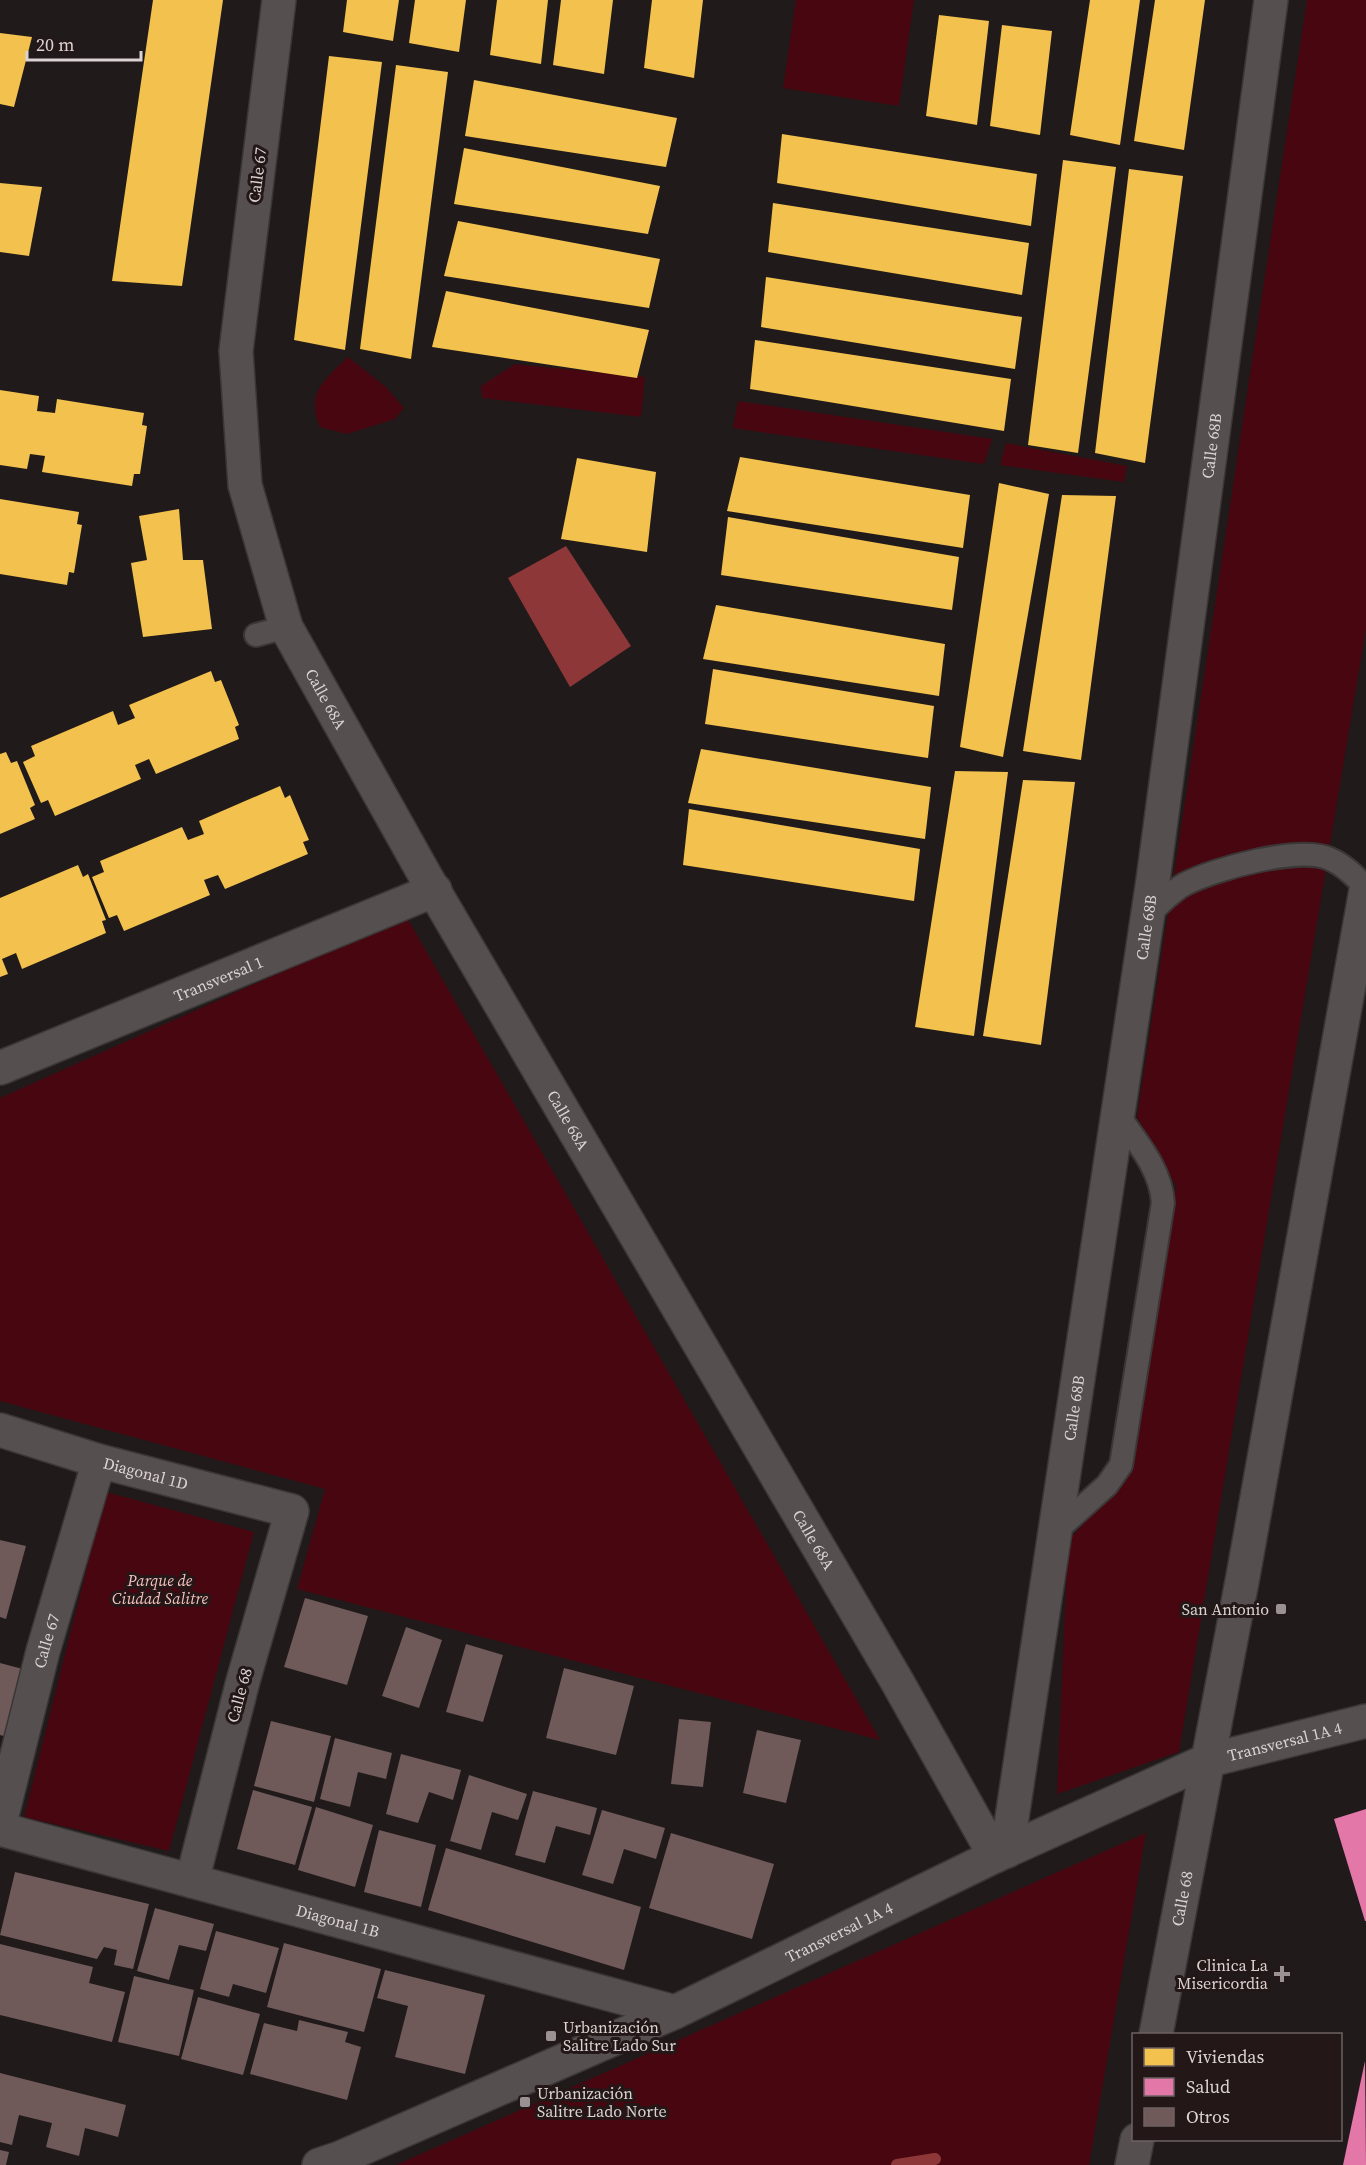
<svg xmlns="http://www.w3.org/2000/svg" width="1366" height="2165" viewBox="0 0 1366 2165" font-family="'Source Serif 4',serif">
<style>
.green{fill:#480610}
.water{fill:#8d3739}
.homes{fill:#f2c14e}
.health{fill:#e377a8}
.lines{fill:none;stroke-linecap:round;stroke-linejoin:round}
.stream{stroke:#8d3739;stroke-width:12}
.building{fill:#6f5959}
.service-casing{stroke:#3b3737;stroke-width:26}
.minor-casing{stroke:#3b3737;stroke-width:36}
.service{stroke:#55504f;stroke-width:22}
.minor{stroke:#55504f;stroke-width:33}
.poi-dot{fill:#9a9292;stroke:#231717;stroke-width:2}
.labels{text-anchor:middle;stroke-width:6;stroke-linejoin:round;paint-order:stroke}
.street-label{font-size:16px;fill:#dbd2d2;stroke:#231717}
.park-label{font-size:16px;font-style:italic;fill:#f6c0bd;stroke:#231717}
.poi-label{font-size:16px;fill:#dbd2d2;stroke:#231717;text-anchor:end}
</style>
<rect width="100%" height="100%" fill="#201a1a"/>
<path class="green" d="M796,0H914L899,106L783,88Z
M1307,0H1366V628L1179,1752L1057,1794L1068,1541L1132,1470L1176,1186L1137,1117Z
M348,357L386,387L404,408L395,419L347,434L320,427C305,394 325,379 348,357Z
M515,364L645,377L641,417L482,398L481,386Z
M738,401L992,439L984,464L733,428Z
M1006,443L1127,466L1124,482L1000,465Z
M406,916L880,1740L297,1589L325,1489L0,1401V1098Z
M106,1492L254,1532L169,1851L24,1817Z
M1146,1833L1089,2165H396Z"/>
<path class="water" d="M566,546L631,646L570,687L508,578Z"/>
<path class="homes" d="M153,0H223L182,286L112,281Z
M347,0H399L393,41L343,32Z
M415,0H466L459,52L409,43Z
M497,0H548L541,64L490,55Z
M561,0H613L604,74L553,65Z
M652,0H703L694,78L644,68Z
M1090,0H1140L1120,145L1070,135Z
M1155,0H1205L1184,150L1134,141Z
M939,15L989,21L977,125L926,116Z
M1002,25L1052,31L1040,135L990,126Z
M0,33L32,37L14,107L0,104Z
M329,56L382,62L345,350L294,340Z
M396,65L448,72L411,359L360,349Z
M474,80L677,118L666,167L465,136Z
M782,134L1037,174L1031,226L777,183Z
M464,148L660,186L648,234L454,204Z
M1063,160L1116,167L1078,453L1028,445Z
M1129,169L1183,176L1145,463L1095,453Z
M0,183L42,187L29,256L0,252Z
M773,203L1029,243L1022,295L768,252Z
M458,221L660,259L649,308L444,276Z
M766,277L1022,317L1015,369L761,327Z
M446,291L649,330L637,378L432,347Z
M755,340L1011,379L1004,431L750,389Z
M0,390L39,396L37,411L55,413L57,399L144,413L142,425L147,426L140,474H134L132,486L42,472L45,456L30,454L27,469L0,465Z
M740,457L970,495L963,548L727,511Z
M577,458L656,472L647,552L561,539Z
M999,483L1049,494L1003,757L960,747Z
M1062,495L1116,496L1081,760L1023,751Z
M0,499L79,512L77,524L82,525L74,573L69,572L67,585L0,574Z
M179,509L183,560H203L212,629L143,637L131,563L147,560L139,516Z
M728,517L959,557L952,610L721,575Z
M716,605L945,644L939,696L703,659Z
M713,669L934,706L928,758L705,724Z
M211,671L215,682L221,680L239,725L235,727L239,739L156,774L149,759L135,765L141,779L55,816L48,800L41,803L23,762L35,756L31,746L113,711L118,725L135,718L129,705Z
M701,749L931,787L925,839L688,803Z
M6,752L11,763L17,761L35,805L30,808L35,819L0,834V754Z
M955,771L1008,772L974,1036L915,1027Z
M1023,780L1075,782L1041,1045L983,1036Z
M280,786L285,798L290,795L309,840L303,842L308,854L225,889L218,875L204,880L210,895L124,931L117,915L109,918L92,877L104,872L100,861L182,827L188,840L204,834L199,821Z
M689,809L920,849L914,901L683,865Z
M78,865L83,877L88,874L106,920L102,921L106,933L22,969L16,953L2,959L8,974L0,977V898Z"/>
<path class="health" d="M1366,1809V1921H1365L1334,1819Z
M1365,2061L1366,2165H1343Z"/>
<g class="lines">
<path class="stream" d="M897,2165L935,2159"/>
</g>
<path class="building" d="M0,1540L26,1546L6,1619L0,1617Z
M305,1598L368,1616L347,1685L284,1667Z
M406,1627L442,1640L419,1708L382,1696Z
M466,1644L503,1655L483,1722L446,1712Z
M0,1663L34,1672L15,1739L0,1735Z
M564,1668L634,1686L616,1755L546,1738Z
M679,1719L711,1722L703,1787L671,1784Z
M271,1721L331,1736L314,1802L254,1786Z
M757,1730L801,1740L786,1803L743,1793Z
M335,1738L392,1753L386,1779L358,1772L350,1807L320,1799Z
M401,1754L461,1770L453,1800L429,1792L418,1823L386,1814Z
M469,1775L527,1794L518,1820L492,1812L481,1850L450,1841Z
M253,1790L312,1807L295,1865L237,1849Z
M533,1791L597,1808L590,1835L556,1826L545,1863L515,1855Z
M316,1807L373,1825L355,1887L298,1870Z
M602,1810L665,1828L656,1859L624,1849L613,1884L582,1875Z
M379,1830L436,1845L421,1907L364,1892Z
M671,1833L774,1864L752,1939L649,1908Z
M446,1848L641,1907L624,1970L428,1910Z
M15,1872L149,1904L133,1969L114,1965L117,1950L104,1947L97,1959L0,1935Z
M155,1908L214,1924L206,1951L179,1945L169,1980L137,1971Z
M216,1931L279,1948L266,1993L233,1984L229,1997L200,1989Z
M284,1943L381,1969L364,2032L267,2007Z
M0,1944L93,1967L89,1983L125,1992L112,2042L0,2015Z
M385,1970L485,1995L465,2074L395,2057L408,2006L377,1998Z
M134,1976L194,1990L179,2056L118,2042Z
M198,1997L260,2014L243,2075L181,2059Z
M299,2020L348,2032L345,2042L361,2047L347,2100L250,2074L264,2023L297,2031Z
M0,2073L126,2105L118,2137L85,2128L79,2156L46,2147L52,2123L19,2115L12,2145L0,2142Z
M0,2150L9,2152L6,2165H0Z"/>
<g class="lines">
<g class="service-casing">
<path id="service" d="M256,635L286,627
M1146,917C1158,906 1170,892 1185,884C1214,869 1300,845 1330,859C1344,865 1355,876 1366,888
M1055,1532L1107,1485L1121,1465L1163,1203C1161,1168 1135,1140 1116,1112"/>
</g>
<g class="minor-casing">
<g id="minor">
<path id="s1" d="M279,0L236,351L245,485L286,627L426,877L898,1683L995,1856"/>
<path id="s2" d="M0,1068L435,890"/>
<path id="s3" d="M0,1430L99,1461L292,1511L243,1681L192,1881"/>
<path id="s4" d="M0,1823L43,1651L99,1461"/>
<path id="s5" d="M0,1829L675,2012"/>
<path id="s6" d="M1007,1851L1153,880L1271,0"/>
<path id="s7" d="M1156,2034L1243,1576L1366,890"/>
<path id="s8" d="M319,2165L340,2158L675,2012L995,1856L1206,1761L1366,1721"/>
<path d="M1132,2165L1137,2140"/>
</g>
</g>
<use href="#service" class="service"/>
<use href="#minor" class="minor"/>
</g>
<g class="poi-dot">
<rect x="1275" y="1603" width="12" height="12" rx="3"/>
<path d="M1279 1965h6v6h6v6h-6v6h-6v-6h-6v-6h6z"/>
<rect x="545" y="2030" width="12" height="12" rx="3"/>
<rect x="519" y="2096" width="12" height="12" rx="3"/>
</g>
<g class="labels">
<g class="street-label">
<text transform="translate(257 175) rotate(-83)" y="6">Calle 67</text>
<text dy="6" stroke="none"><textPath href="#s6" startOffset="1420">Calle 68B</textPath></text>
<text dy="6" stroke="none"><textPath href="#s1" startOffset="718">Calle 68A</textPath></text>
<text dy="6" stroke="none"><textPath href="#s6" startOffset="934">Calle 68B</textPath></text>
<text dy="6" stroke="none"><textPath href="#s2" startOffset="236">Transversal 1</textPath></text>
<text dy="6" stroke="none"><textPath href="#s1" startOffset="1204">Calle 68A</textPath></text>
<text dy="6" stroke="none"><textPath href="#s6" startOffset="448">Calle 68B</textPath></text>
<text dy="6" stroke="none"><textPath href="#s3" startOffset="152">Diagonal 1D</textPath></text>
<text dy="6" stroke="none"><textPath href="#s1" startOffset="1690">Calle 68A</textPath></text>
<text dy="6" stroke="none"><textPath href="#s4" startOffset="188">Calle 67</textPath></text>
<text transform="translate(239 1695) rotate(-75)" y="6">Calle 68</text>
<text dy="6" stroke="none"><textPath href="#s8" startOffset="1056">Transversal 1A 4</textPath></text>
<text dy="6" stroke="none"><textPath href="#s7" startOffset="138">Calle 68</textPath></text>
<text dy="6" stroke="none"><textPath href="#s5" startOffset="350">Diagonal 1B</textPath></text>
<text dy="6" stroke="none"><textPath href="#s8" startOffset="570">Transversal 1A 4</textPath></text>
</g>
<g class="park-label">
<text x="160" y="1586">Parque de<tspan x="160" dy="18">Ciudad Salitre</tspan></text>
</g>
<g class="poi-label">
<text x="1269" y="1615">San Antonio</text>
<text x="1268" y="1971">Clinica La<tspan x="1268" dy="18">Misericordia</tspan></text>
<text x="563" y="2033" text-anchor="start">Urbanización<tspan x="563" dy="18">Salitre Lado Sur</tspan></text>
<text x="537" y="2099" text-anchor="start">Urbanización<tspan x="537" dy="18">Salitre Lado Norte</tspan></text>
</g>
</g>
<rect x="1132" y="2033" width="210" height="108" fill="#231717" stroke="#6d6262" stroke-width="1.5"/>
<rect x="1144" y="2048" width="30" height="18" fill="#f2c14e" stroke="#6d6262" stroke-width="1.5"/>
<text x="1186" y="2063" font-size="18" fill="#dbd2d2">Viviendas</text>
<rect x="1144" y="2078" width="30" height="18" fill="#e377a8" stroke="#6d6262" stroke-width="1.5"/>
<text x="1186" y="2093" font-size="18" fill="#dbd2d2">Salud</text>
<rect x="1144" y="2108" width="30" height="18" fill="#6f5959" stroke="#6d6262" stroke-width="1.5"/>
<text x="1186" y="2123" font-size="18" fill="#dbd2d2">Otros</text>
<path d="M27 51v9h114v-9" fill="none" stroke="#dbd2d2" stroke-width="3"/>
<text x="36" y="51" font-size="18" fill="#dbd2d2" stroke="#231717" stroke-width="4.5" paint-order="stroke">20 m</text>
</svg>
